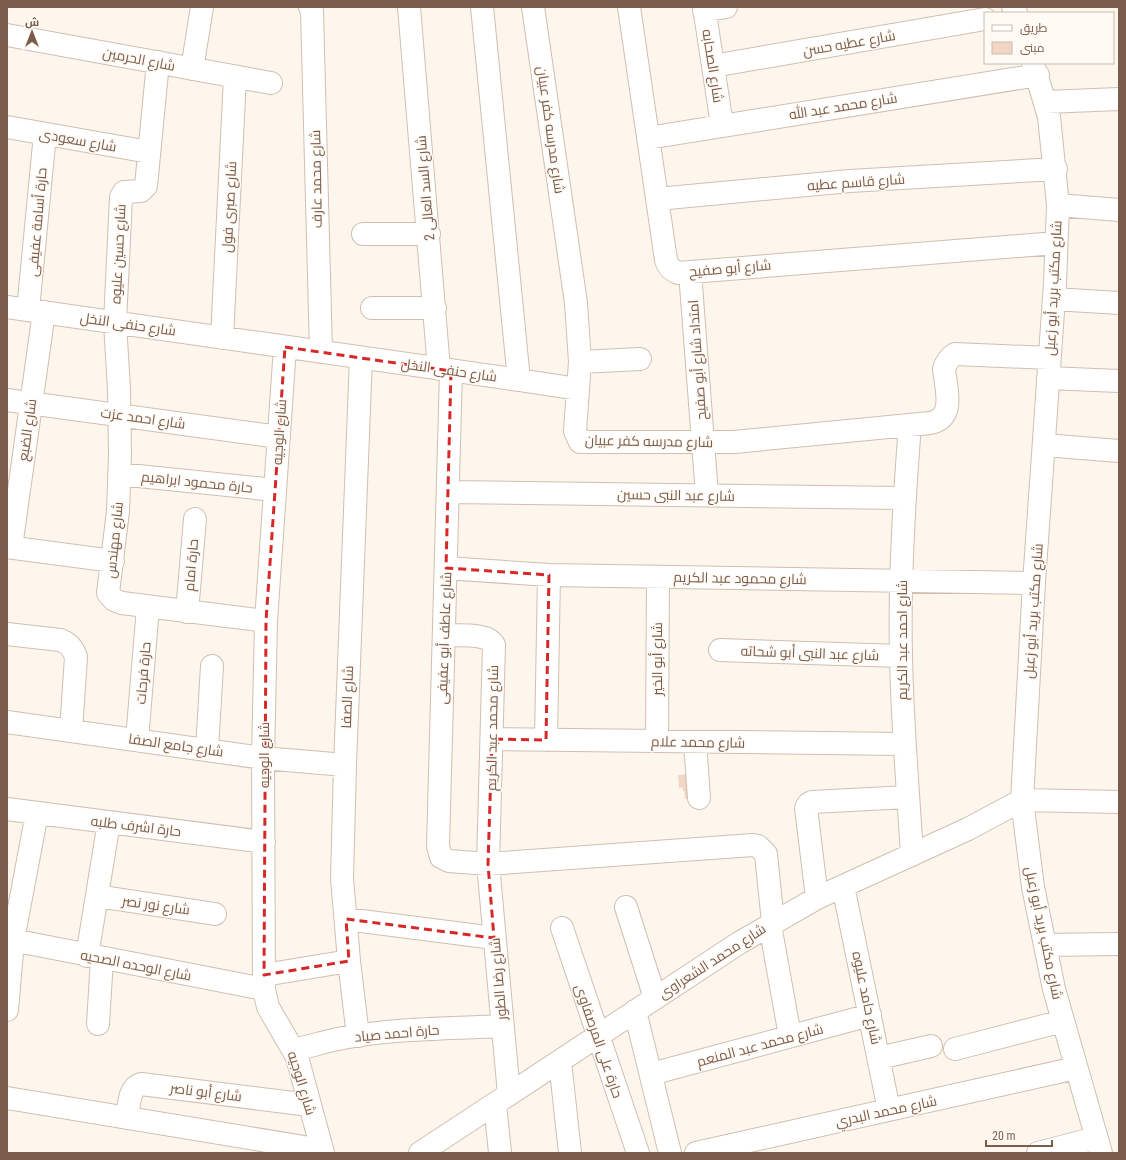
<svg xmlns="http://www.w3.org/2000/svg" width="1126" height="1160" viewBox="0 0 1126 1160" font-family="'Roboto Condensed',Cairo,sans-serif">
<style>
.building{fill:#f3d5c3;filter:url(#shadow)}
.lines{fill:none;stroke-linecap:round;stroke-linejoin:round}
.minor-casing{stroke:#d1beb0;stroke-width:24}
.minor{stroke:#fff;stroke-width:22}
.marked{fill:none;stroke:#d62828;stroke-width:3;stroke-dasharray:8 5;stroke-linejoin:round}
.labels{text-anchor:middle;stroke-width:3;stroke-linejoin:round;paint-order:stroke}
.street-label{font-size:14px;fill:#7a5c4d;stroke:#fffaf3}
</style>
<defs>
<filter id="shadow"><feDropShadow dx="4.5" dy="2.5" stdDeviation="0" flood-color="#0004"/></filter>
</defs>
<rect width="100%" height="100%" fill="#fdf6ec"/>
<path class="building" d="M694,774L695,798L685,799L684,787L679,788L678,775Z"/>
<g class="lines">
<g class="minor-casing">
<path id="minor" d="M310,7L312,11L321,352
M409,7L439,369
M533,7L576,303L580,362L575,431L580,442H734L930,423C956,418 946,389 944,369C946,362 949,358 955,354L1049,358
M629,7L666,260C668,267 671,270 678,273L1056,243
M704,7L722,125
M1013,7L1016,13
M704,10L726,7
M7,35L271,83
M158,62L146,186L141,191L124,192L121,197L115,323L119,389L120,455L118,511L108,593L114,600L122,603L266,621
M1033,63L1049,117L1058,205L1055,283L1034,583L1022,800L1033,887L1054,989L1101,1153
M713,66L985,19
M192,69L202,7
M1046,102L1119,99
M7,127L149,152
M648,138L1038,75
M657,199L850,181L1056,169
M1058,205L1119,210
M363,234H429
M690,272L707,495
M1054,299L1119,303
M7,307L519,380L482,7
M372,308H435
M28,310L45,134
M222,338L235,77
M285,347L266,621L263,758L264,989L268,1007L297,1057L323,1153
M580,362L640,359
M451,371L438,846L441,857L449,861L488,864L753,845L758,846L766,854L773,923
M1048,378L1119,381
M519,380L578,389
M7,400L279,437
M910,425C904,501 899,578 901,655C902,722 908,788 912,855
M1044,445L1119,451
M119,474L275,490
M448,492L904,498
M7,547L113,561
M11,547L44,312
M446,568L549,575L1034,583
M187,612L195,519
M7,634L60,640C69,643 73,648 76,657L71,731
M444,635C458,636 487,632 494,645L488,864L509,1094
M720,650L901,656
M7,722L263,758L345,765
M492,739L904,744
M137,740L148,607
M546,740L549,575
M657,741L658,577
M695,742L699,798
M207,749L212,666
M7,809L264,842
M843,886L889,1110
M97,896L215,914
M817,898L806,808L808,804L812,802L908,797
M626,907L655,998
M346,919L494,938
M770,925L790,1036
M562,928L638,1153
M7,939L264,989
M1045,945L1119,944
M87,956L109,822
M264,975L349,961
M7,1010L13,940L37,813
M635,1011L670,1153
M98,1024L102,959
M358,1036L349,961L342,878L345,765L361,358
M955,1049L1063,1021
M293,1050C308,1047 323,1042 338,1039C391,1028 448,1029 502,1026
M879,1058L931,1046
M560,1061L570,1153
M651,1074L870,1015
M7,1098L322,1150
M495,1104L500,1153
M127,1118C129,1107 128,1088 141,1084L310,1105
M420,1153L739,943L817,898L968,829L1022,800L1119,802
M696,1153L1076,1068
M1038,1153L1096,1138"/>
</g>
<use href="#minor" class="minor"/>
</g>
<path class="marked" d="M285,347L451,371L446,568L549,575L546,740L492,739L488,864L494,938L346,919L349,961L264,975L266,621Z"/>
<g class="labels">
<g class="street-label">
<text transform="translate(849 43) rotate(-10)" y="5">شارع عطيه حسن</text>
<text transform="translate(139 59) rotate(11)" y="5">شارع الحرمين</text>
<text transform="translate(713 66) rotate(81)" y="5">شارع الصحابه</text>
<text transform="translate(843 106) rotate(-9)" y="5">شارع محمد عبد الله</text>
<text transform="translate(551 130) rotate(82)" y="5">شارع مدرسه كفر عبيان</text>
<text transform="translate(78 140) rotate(10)" y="5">شارع سعودى</text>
<text transform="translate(316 179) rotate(-91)" y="5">شارع محمد عارف</text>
<text transform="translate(856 182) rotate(-4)" y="5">شارع قاسم عطيه</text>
<text transform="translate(425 188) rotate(-95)" y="5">شارع السد العالى 2</text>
<text transform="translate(229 207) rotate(-87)" y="5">شارع صبرى فول</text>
<text transform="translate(37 222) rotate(-85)" y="5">حارة أسامة عفيفى</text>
<text transform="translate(118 254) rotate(-87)" y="5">شارع حسين عليوه</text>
<text transform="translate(730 268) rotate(-5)" y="5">شارع أبو صفيح</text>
<text transform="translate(1053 288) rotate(-87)" y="5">شارع مكتب بريد أبو زعبل</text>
<text transform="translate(128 324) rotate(8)" y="5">شارع حنفى النخل</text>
<text transform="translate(697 360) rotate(-94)" y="5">امتداد شارع أبو صفيح</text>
<text transform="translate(449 370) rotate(8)" y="5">شارع حنفى النخل</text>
<text transform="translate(143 418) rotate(8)" y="5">شارع احمد عزت</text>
<text transform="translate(27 430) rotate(-82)" y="5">شارع الضبع</text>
<text transform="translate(279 432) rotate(-86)" y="5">شارع الوجيه</text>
<text transform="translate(649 441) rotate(1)" y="5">شارع مدرسه كفر عبيان</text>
<text transform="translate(197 482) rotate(6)" y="5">حارة محمود ابراهيم</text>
<text transform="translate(676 495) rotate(1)" y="5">شارع عبد النبى حسين</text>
<text transform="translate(114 540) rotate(-84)" y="5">شارع مهندس</text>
<text transform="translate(191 565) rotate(-85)" y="5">حارة امام</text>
<text transform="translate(740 578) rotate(1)" y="5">شارع محمود عبد الكريم</text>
<text transform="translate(1033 611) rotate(-86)" y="5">شارع مكتب بريد أبو زعبل</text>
<text transform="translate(444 638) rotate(-88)" y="5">شارع عاطف أبو عفيفى</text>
<text transform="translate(902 640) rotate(-90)" y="5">شارع احمد عبد الكريم</text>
<text transform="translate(810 653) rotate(2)" y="5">شارع عبد النبى أبو شحاته</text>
<text transform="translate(657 659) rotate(-90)" y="5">شارع أبو الخير</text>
<text transform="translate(143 673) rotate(-85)" y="5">حارة فرحات</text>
<text transform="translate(347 697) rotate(-88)" y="5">شارع الصفا</text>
<text transform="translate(492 728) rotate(-89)" y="5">شارع محمد عبد الكريم</text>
<text transform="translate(698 742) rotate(1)" y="5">شارع محمد علام</text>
<text transform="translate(176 745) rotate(8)" y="5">شارع جامع الصفا</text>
<text transform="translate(264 755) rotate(-90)" y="5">شارع الوجيه</text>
<text transform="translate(136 826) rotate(7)" y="5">حارة اشرف طلبه</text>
<text transform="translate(156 905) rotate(8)" y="5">شارع نور نصر</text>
<text transform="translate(1044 933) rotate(78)" y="5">شارع مكتب بريد أبو زعبل</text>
<text transform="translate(712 961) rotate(-33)" y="5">شارع محمد الشعراوى</text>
<text transform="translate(136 965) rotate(11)" y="5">شارع الوحده الصحيه</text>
<text transform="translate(498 979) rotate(-95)" y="5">شارع رضا الطور</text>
<text transform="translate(867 998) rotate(78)" y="5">شارع حامد عليوه</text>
<text transform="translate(397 1033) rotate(-5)" y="5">حارة احمد صياد</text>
<text transform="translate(599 1041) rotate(71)" y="5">حارة على المرصفاوى</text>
<text transform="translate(760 1045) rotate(-15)" y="5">شارع محمد عبد المنعم</text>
<text transform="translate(302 1083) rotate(73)" y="5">شارع الوجيه</text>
<text transform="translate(206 1092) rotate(7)" y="5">شارع أبو ناصر</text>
<text transform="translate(886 1111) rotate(-12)" y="5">شارع محمد البدري</text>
</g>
</g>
<rect width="1126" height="1160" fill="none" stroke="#7a5c4d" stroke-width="16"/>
<rect x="984" y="12" width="130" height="52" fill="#fffaf3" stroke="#cabbb1"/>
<rect x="992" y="25" width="20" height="6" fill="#ffffff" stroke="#cabbb1"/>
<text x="1020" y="32" font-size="12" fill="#7a5c4d">طريق</text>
<rect x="992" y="42" width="20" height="12" fill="#f3d5c3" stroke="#cabbb1"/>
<text x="1020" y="52" font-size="12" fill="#7a5c4d">مبنى</text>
<g transform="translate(32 32)" stroke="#fffaf3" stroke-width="3" paint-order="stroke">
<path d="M0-3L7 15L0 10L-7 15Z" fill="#7a5c4d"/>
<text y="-6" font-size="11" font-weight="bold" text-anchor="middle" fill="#7a5c4d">ش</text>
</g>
<path d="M986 1140v6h66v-6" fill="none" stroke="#7a5c4d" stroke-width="2"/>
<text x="992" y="1140" font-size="12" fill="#7a5c4d" stroke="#fffaf3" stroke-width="3" paint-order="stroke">20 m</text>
</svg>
